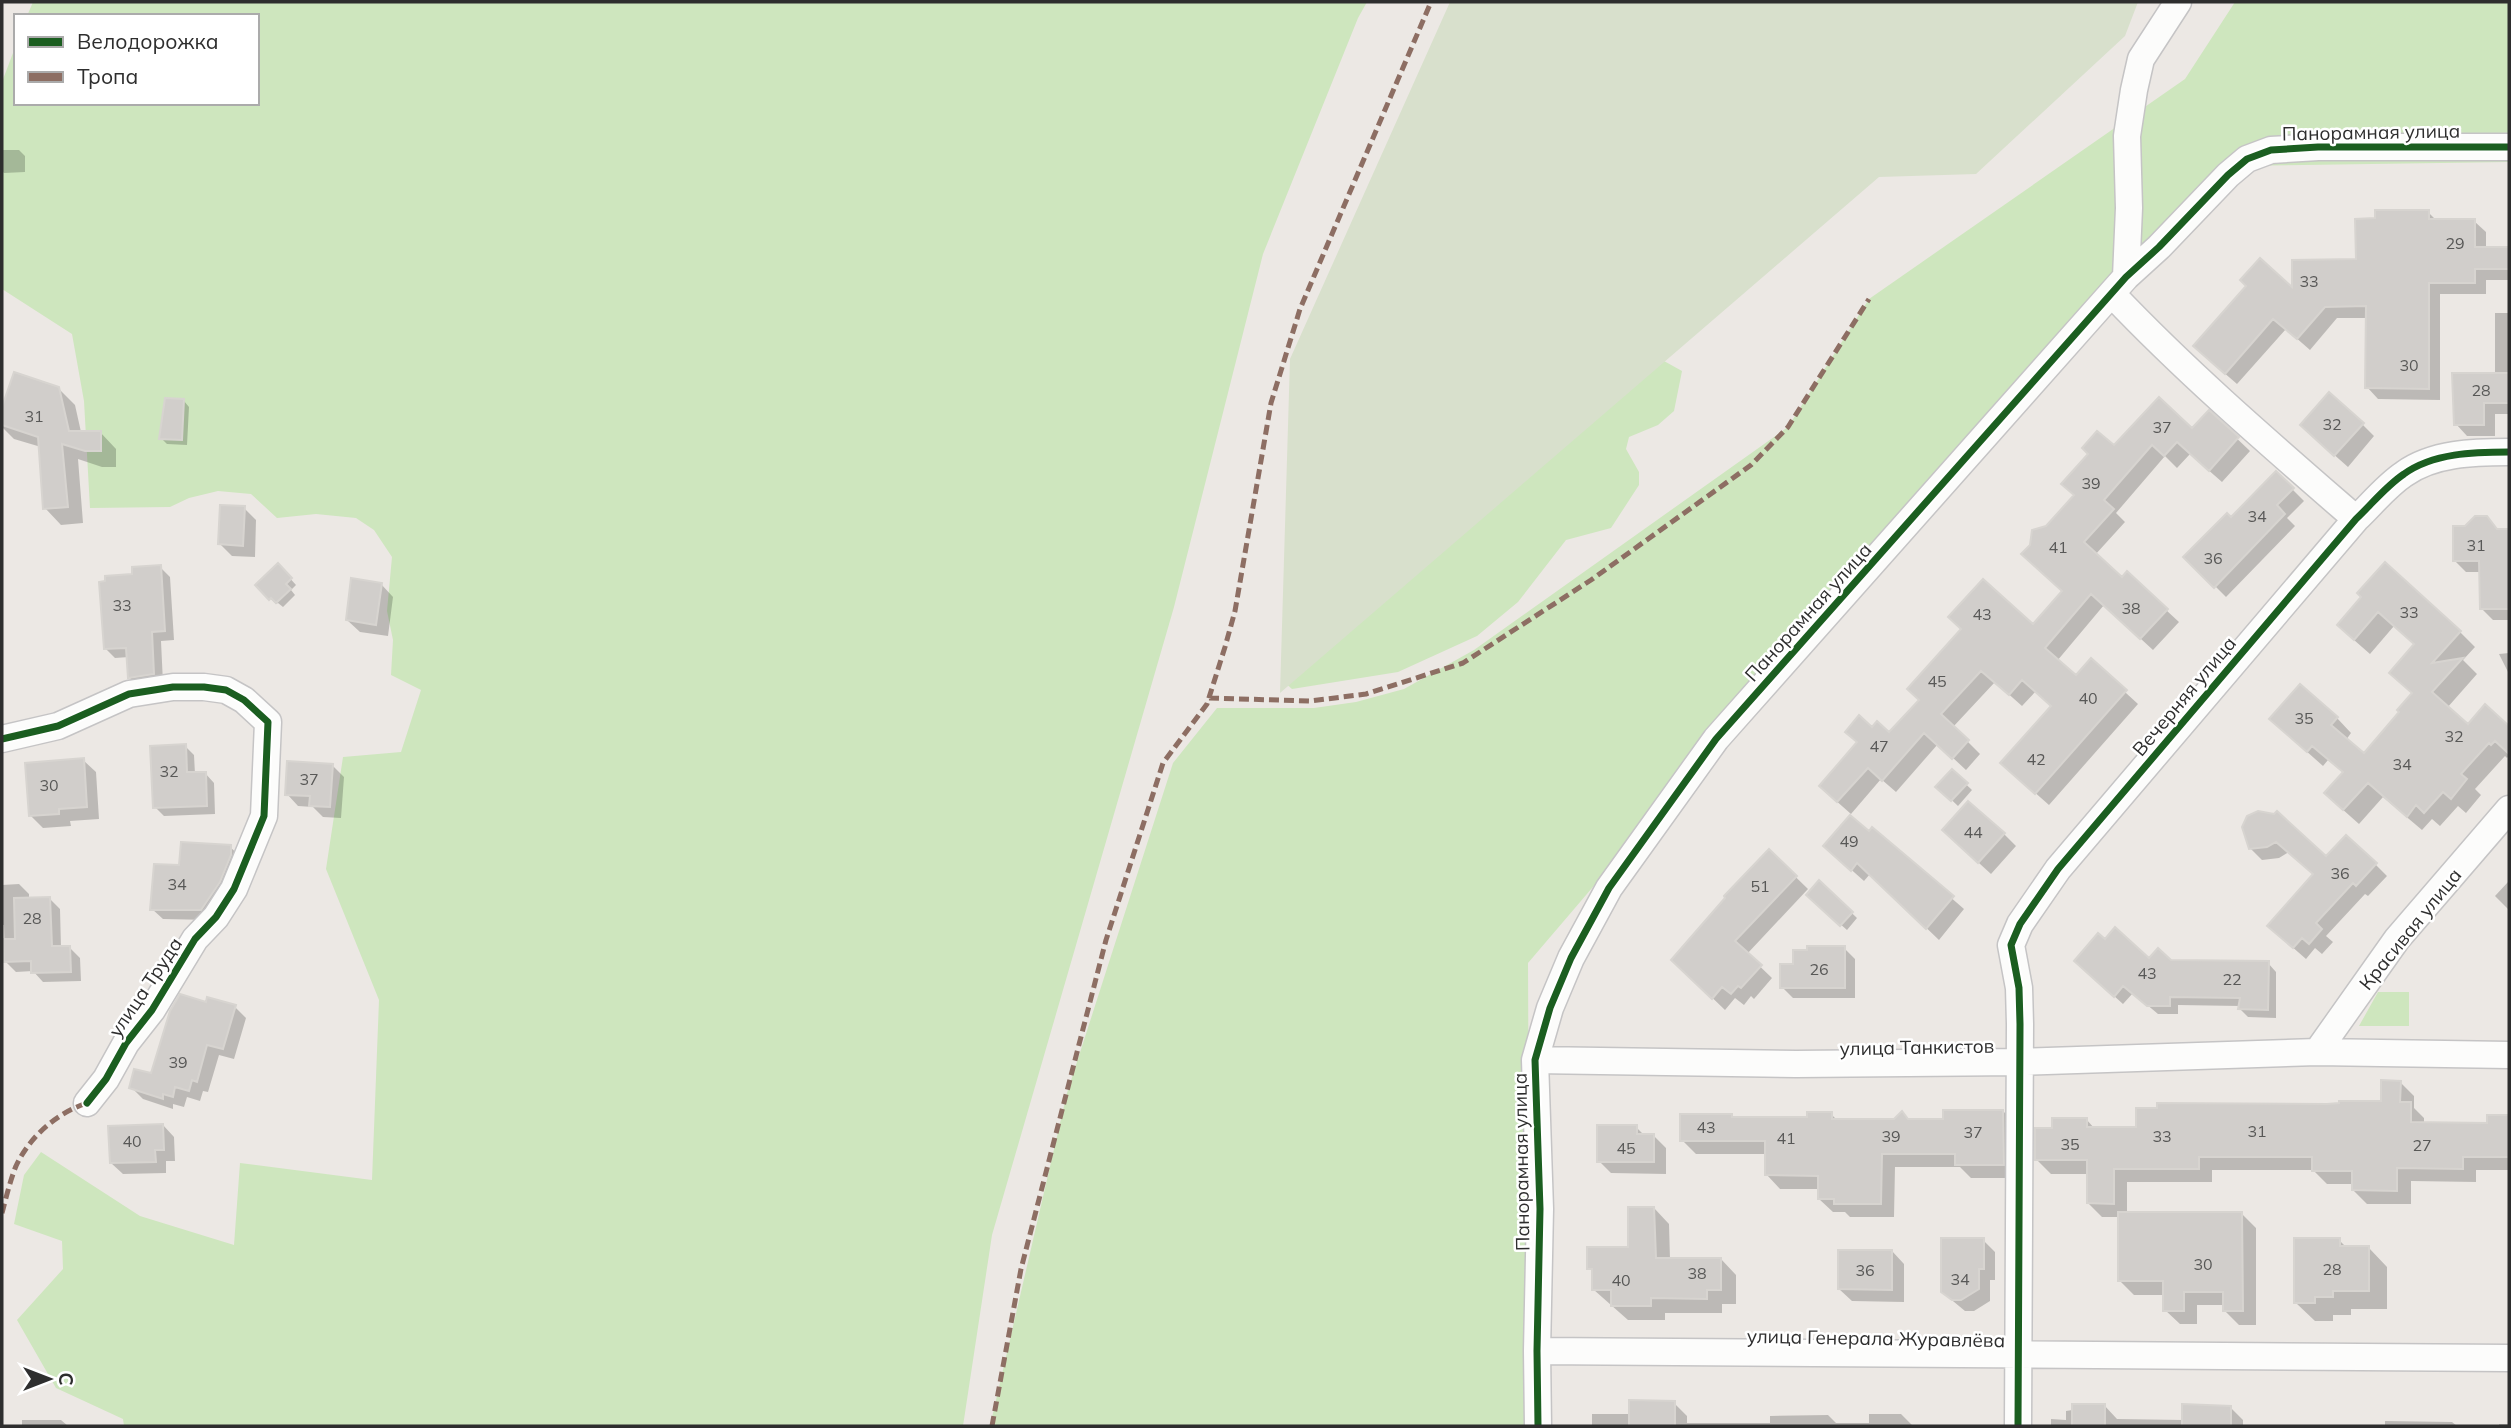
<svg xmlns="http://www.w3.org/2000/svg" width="2511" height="1428" viewBox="0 0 2511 1428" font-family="Mulish,sans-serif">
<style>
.green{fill:#cee6be}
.cemetery{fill:#d8e0cc}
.shadow{fill:#0003}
.building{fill:#d1cecb;stroke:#d7d4d0;stroke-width:2}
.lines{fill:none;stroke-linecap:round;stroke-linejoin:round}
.minor-casing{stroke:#c5c4c5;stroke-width:29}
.minor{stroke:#fcfcfb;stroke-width:26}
.quiet{stroke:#8d6e63;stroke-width:5;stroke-dasharray:10 5;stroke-linecap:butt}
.cycleway-casing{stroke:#fff;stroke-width:11}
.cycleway{stroke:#1b5e20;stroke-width:7}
.labels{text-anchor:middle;stroke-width:5;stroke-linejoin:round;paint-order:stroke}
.number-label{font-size:16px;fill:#585857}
.street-label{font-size:19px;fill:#2e2e2e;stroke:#fff}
</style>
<rect width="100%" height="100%" fill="#ece8e4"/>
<path class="green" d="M33,2H1367L1358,18L1263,254L1174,607L992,1235L963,1426H124L123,1419L56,1388L17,1320L63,1269L62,1241L14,1224L24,1175L41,1152L140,1216L234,1245L240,1163L372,1180L379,1000L326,869L343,757L401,752L421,690L391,675L393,640L387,611L392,557L374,530L356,518L316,514L277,518L251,494L218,491L189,498L170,507L90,508L84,401L72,334L2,289V82L16,45V103H257V16H27Z
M2235,2H2509V162L2231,166L2112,279L1528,963L1530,1426H990L1067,1093L1173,763L1217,708H1314L1356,702L1404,689L1474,650L1788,427L1869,299L2185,79Z
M1655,356L1682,371L1674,411L1658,425L1629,437L1626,449L1639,472V485L1611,528L1566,540L1518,602L1477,636L1398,672L1292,689L1283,681Z
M2378,992H2409V1026H2359Z"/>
<path class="cemetery" d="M1450,2H2138L2125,36L1976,174L1879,177L1280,693L1290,359Z"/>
<path class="shadow" d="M2,150H19L25,156V172L4,173L2,171Z
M2428,212L2437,221H2474L2486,232V248H2509V280H2486V294H2440V400L2378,399L2367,387V318H2337L2310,350L2286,329L2237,384L2207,358L2294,291L2358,261Z
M2495,313H2509V414H2495V436H2467L2456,424L2495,375Z
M15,374L58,388L75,405L81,432H100L116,449V467H102L78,459L83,523L61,525L45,508L41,447L14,439L2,427V412Z
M184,401L189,407L187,445L167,444L161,438Z
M2209,412L2250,451L2222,482L2190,454L2177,468L2165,456L2116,513L2125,522L2095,555L2122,579L2166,610L2179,622L2153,650L2104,605L2057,661L2076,678L2091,661L2138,704L2049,805L2015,775L2053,707L2036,691L2022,706L1995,682L1953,727L1980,754L1966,770L1938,744L1896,792L1881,779L1851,814L1834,799L1872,729L1889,734L2033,627L2064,592L2047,528L2114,448L2192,430Z
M2362,424L2374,436L2348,467L2314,437Z
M2276,473L2304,501L2287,518L2295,526L2226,597L2186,557L2231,519Z
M244,508L256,520L255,557L232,556L220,544Z
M2487,518L2509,543V620H2493L2481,608V572H2466L2454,560L2466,528Z
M278,565L296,585L291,590L295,595L283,607L278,603L276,604L257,585Z
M160,567L170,577L174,640L161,641L163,683L139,687L129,677V657L115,658L106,649L134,575Z
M381,584L393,597L388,636L360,632L347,620Z
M2364,597L2460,632L2475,647L2463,660L2477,674L2447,708L2468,726L2485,707L2509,728V756L2507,758L2505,756L2475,789L2481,795L2466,813L2458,806L2440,826L2432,819L2422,830L2383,797L2359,824L2341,808L2344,773L2328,760L2323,766L2287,734L2337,718L2351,733L2346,740L2364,755L2401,712L2413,694L2416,645L2394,626L2370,654L2354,640Z
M2509,653V674L2499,654Z
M185,746L194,755L195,774L205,773L214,783L215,814L164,816L155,807Z
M83,760L96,772L99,819L70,821L71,826L43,828L31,816Z
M332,765L344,777L341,818L323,817L313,807L298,806L287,794Z
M1952,771L1972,790L1958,806L1938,787Z
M2246,822L2327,859L2375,864L2387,876L2368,896L2365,894L2326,936L2333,942L2322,954L2315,948L2306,959L2281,937L2315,875L2289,852L2279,858L2262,860L2250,848Z
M1872,829L1964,909L1939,940L1870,874L1864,881L1837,857Z
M2004,834L2016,846L1991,874L1956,842Z
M230,847L241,857L211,920L163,919L152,909L181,866Z
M1769,851L1808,889L1747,954L1772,978L1754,999L1751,996L1744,1005L1735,998L1725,1010L1673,960Z
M1819,882L1857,918L1847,930L1814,901Z
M2508,882L2509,883V910L2495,896Z
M19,884L29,894V899L49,898L60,909L61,948H70L80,958L81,981L43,982L33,971L16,972L5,961L4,925H2V885Z
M2105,941L2149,961L2268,963L2276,972V1018L2248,1017L2240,1009V1006L2178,1005V1014H2158L2133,993L2123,1004L2084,969Z
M1844,948L1855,959V998H1793L1782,987L1795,966Z
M207,1004L235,1007L246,1018L234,1059L219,1055L208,1092L203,1091L200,1101L187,1097L184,1107L173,1104V1109L143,1099L131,1087L153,1075Z
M2400,1082L2414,1096V1108L2424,1118V1124L2489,1125V1117H2509V1170H2476V1182L2411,1181V1204H2367L2353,1190V1184H2327L2313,1170H2212V1182H2127V1214H2242L2256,1228V1325H2239L2224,1310V1305H2197V1324H2180L2165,1310V1295H2134L2120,1281V1217H2102L2088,1203V1174H2051L2037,1160L2053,1130L2086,1119L2095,1129H2138L2327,1105L2383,1103Z
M2003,1111L2017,1125V1178H1971L1960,1167H1895L1894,1217H1850L1845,1212H1833L1819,1199V1189H1780L1767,1175V1154H1696L1682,1140L1731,1116L1734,1119H1809L1831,1114L1838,1121H1945Z
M163,1125L174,1137L175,1161H166V1173L123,1174L111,1163Z
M1636,1127L1645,1136H1654L1666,1148V1174L1611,1173L1599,1161Z
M1654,1208L1669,1224L1670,1259H1721L1736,1275V1304H1722V1313H1665V1320H1628L1594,1290V1273L1589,1268L1629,1249Z
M1983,1240L1995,1252V1280H1990V1301L1974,1311H1965L1942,1292Z
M2339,1240L2347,1248H2369L2387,1267V1309H2351V1315H2333V1321H2315L2296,1303Z
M1892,1251L1904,1264V1302L1852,1301L1839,1289Z
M1674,1403L1687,1416V1423H1770V1416L1828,1415L1836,1423H1869V1414H1901L1913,1426H1592V1414H1631Z
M2104,1405L2117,1419L2184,1420L2231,1408L2243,1420V1426H2051V1419L2066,1420V1411Z
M22,1420H61L68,1426H22Z
M2385,1421L2452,1422L2457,1426H2313L2385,1425Z
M2499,1424H2509V1426H2499Z"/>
<path class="building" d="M2375,210H2429V219H2475V247H2509V269H2475V283H2429V389L2365,388L2366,306L2325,307L2297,339L2273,319L2225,374L2193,346L2246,286L2240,280L2260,258L2292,287V260L2356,259L2355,219L2375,218Z
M14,372L59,387L69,431H101V451H85L62,444L68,507L43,509L38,437L2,425V407Z
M2452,373H2509V403H2484V425H2454Z
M2329,392L2364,423L2334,456L2300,425Z
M2159,397L2192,428L2209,410L2239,437L2209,471L2177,442L2164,456L2152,445L2104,500L2114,509L2084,542L2122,577L2127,571L2168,609L2140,639L2091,594L2045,648L2076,675L2091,658L2127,690L2035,794L2000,763L2051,706L2022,680L2009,695L1981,671L1941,714L1969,740L1952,759L1924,733L1882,781L1868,768L1837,802L1819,786L1857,742L1845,732L1859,715L1872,727L1877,721L1889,732L1919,700L1907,689L1961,629L1948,617L1983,579L2033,624L2062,591L2021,554L2030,545L2032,530L2046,526L2074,495L2061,484L2088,454L2082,448L2097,431L2114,445Z
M165,398L184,399L182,440L159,439Z
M2276,471L2294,488L2277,505L2285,514L2214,588L2183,557L2227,513L2231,517Z
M220,505L245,506L243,546L218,544Z
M2475,516H2487L2497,529H2509V609H2480L2479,561H2453V526H2465Z
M2385,562L2461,631L2432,663L2463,658L2432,692L2468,724L2485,704L2509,726V754L2495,741L2491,745L2489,743L2461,774L2467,779L2451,799L2443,792L2424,813L2416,805L2407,817L2368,783L2343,810L2324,793L2343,772L2312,746L2307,752L2269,719L2300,684L2338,717L2331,725L2364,753L2399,712L2397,710L2412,693L2389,673L2414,644L2378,612L2354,640L2337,625L2361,597L2357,593Z
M278,563L292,578L286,584L291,589L276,603L271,598L269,600L255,585Z
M161,565L165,631L152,632L154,674L128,678L126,648L104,649L99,582L105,581V576L132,574V567Z
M351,578L382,583L376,625L346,620Z
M186,744L187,772H206L207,806L153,808L150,746Z
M84,758L87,807L59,809V814L29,816L25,763Z
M287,761L333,764L330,807L309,806L310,796L285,795Z
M1952,769L1968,783L1951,801L1935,787Z
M1968,801L2005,833L1978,863L1942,830Z
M2258,811L2274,814L2277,811L2326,856L2346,835L2377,863L2356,886L2353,883L2316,923L2322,929L2309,944L2302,938L2293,948L2267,926L2313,874L2276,842L2267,847L2249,849L2242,827L2247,816Z
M1850,815L1869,831L1872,827L1954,896L1926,929L1857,863L1851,871L1823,846Z
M181,842L231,845V855L220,882L201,910H150L154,864L179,865Z
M1769,849L1797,876L1735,941L1762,965L1741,988L1738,986L1731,994L1722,987L1712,999L1671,960L1725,898L1724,896Z
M1819,880L1853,912L1840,926L1806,895Z
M50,897L52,946H70L71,972L31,973V961L4,962L3,939H15L14,898Z
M2115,927L2149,958L2158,948L2171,960L2269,961L2268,1010L2238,1009L2240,998L2170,997V1006H2147L2123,986L2114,997L2074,961L2098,933L2105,939Z
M1807,946H1845V988H1780V964H1793V950H1807Z
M180,994L206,1002L207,997L236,1005L223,1049L207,1045L197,1082L192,1080L189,1091L175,1087L173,1097L163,1094V1099L129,1088L134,1069L151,1073L170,1011Z
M2381,1080L2401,1081L2400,1102H2411V1122L2487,1123V1115H2509V1157H2463V1169L2397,1168V1191L2352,1190V1171H2312V1157H2199V1169H2114V1204L2087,1203V1160H2035V1128H2052V1118H2087V1127H2136V1108H2157V1103L2327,1104L2339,1103V1101H2381Z
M1943,1110H2003L2004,1165H1955V1154H1882L1881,1204H1834V1199H1818V1176L1765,1175V1141H1680V1114H1732V1117H1807V1112H1832V1119H1894L1902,1111L1908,1119H1943Z
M163,1124L164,1150H155L156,1162L110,1163L108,1126Z
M1597,1125H1637V1134H1654V1162H1597Z
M1628,1207H1654L1656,1258H1721V1290H1707V1299L1651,1298V1306H1611V1290H1592V1269H1587V1247H1628Z
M2118,1212H2242L2243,1311H2223V1292H2184V1311H2163V1281H2118Z
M1941,1238H1984V1269H1979V1289L1961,1300H1952L1941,1292Z
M2294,1238H2340V1246H2369V1291H2333V1297H2315V1303H2294Z
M1838,1250H1892V1290L1838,1289Z
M1629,1400L1675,1401V1426H1629Z
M2072,1404H2105V1426H2072Z
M2182,1404L2231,1406V1426H2182Z"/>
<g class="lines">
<g class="minor-casing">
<path id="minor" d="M2126,277L2129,208L2127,136L2134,90L2141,59L2178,2
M2112,294C2188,374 2272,446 2356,519
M2,739L58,726L129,694L173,687H204L226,690L244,700L268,722L264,816L234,889L216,917L195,939L152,1010L126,1043L106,1079L87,1103
M2317,1052L2397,939L2509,809
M1535,1060L1796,1064L2019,1062L2317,1052L2509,1055
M1537,1351L2509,1358
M1538,1426L1537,1351L1540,1209L1535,1060L1550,1008L1571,958L1609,888L1716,739L2126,277L2159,247L2228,175L2247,159L2271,150L2318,147H2509
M2018,1426L2020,1024L2019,988L2011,945L2020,924L2058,869L2356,519C2371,505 2386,486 2404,474C2433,453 2474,452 2509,452"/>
</g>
<use href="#minor" class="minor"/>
<path class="quiet" d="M1209,698L1310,701L1366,694L1463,663L1591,580L1751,465L1788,427L1869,299
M2,1213C6,1198 10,1181 16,1166C30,1136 57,1113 87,1103
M992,1426L1021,1269L1106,940L1163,763L1207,704L1225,647L1235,611L1271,403L1300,309L1431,2"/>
<g class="cycleway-casing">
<path id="cycleway" d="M2,739L58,726L129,694L173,687H204L226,690L244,700L268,722L264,816L234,889L216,917L195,939L152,1010L126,1043L106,1079L87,1103
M1538,1426L1537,1351L1540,1209L1535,1060L1550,1008L1571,958L1609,888L1716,739L2126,277L2159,247L2228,175L2247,159L2271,150L2318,147H2509
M2018,1426L2020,1024L2019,988L2011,945L2020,924L2058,869L2356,519C2371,505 2386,486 2404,474C2433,453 2474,452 2509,452"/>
</g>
<use href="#cycleway" class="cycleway"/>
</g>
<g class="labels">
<g class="number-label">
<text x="2455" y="249">29</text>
<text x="2309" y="287">33</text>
<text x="2409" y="371">30</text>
<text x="2481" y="396">28</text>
<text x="34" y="422">31</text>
<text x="2332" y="430">32</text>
<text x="2162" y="433">37</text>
<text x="2091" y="489">39</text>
<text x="2257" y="522">34</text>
<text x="2476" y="551">31</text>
<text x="2058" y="553">41</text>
<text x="2213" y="564">36</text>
<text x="122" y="611">33</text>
<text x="2131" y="614">38</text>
<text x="2409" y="618">33</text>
<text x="1982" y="620">43</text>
<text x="1937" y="687">45</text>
<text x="2088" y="704">40</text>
<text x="2304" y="724">35</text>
<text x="2454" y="742">32</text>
<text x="1879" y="752">47</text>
<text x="2036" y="765">42</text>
<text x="2402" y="770">34</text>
<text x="169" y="777">32</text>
<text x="309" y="785">37</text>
<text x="49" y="791">30</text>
<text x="1973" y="838">44</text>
<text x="1849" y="847">49</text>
<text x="2340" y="879">36</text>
<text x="177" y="890">34</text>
<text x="1760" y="892">51</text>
<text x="32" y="924">28</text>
<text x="1819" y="975">26</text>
<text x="2147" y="979">43</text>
<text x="2232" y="985">22</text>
<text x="178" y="1068">39</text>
<text x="1706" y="1133">43</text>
<text x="2257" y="1137">31</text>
<text x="1973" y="1138">37</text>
<text x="1891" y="1142">39</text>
<text x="2162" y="1142">33</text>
<text x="1786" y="1144">41</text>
<text x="132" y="1147">40</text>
<text x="2070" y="1150">35</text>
<text x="2422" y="1151">27</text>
<text x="1626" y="1154">45</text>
<text x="2203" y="1270">30</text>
<text x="2332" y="1275">28</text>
<text x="1865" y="1276">36</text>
<text x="1697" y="1279">38</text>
<text x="1960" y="1285">34</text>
<text x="1621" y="1286">40</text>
</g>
<g class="street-label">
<text transform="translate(2371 132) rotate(-1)" y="7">Панорамная улица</text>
<text transform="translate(1808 612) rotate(-48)" y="7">Панорамная улица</text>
<text transform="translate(2184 696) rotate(-50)" y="7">Вечерняя улица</text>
<text transform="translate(2410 929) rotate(-51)" y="7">Красивая улица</text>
<text transform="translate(145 987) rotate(-56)" y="7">улица Труда</text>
<text transform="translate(1917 1047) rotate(-1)" y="7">улица Танкистов</text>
<text transform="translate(1521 1162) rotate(-91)" y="7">Панорамная улица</text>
<text transform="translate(1876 1338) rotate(1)" y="7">улица Генерала Журавлёва</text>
</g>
</g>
<rect width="2511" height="1428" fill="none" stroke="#2e2e2e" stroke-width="7"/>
<rect x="14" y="14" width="245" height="91" fill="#ffffff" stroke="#ababab" stroke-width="2"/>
<rect x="28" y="37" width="35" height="10" fill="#1b5e20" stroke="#ababab" stroke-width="2"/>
<text x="77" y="49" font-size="21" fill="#2e2e2e">Велодорожка</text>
<rect x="28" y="72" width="35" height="10" fill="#8d6e63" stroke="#ababab" stroke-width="2"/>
<text x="77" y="84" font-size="21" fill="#2e2e2e">Тропа</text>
<g transform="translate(49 1379) rotate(90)" stroke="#ffffff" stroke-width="5" paint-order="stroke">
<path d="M0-5L12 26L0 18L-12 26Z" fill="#2e2e2e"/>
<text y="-10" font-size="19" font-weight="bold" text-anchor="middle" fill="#2e2e2e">С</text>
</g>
</svg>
